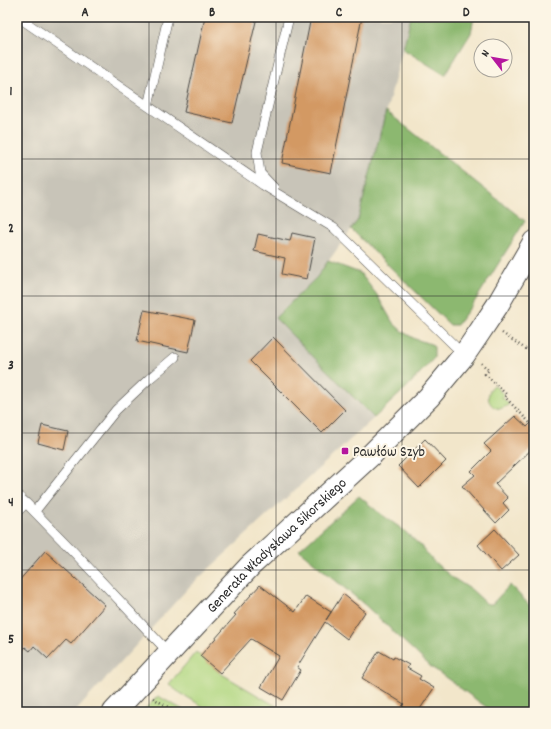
<svg xmlns="http://www.w3.org/2000/svg" width="551" height="729" viewBox="0 0 551 729" font-family="Dekko,sans-serif">
<style>
.industrial{fill:#c8c4b8}
.green{fill:#b1d781;stroke:#6e8156}
.forest{fill:#8cb86f;stroke:#5c724d}
.building{fill:#d39964}
.lines{fill:none;stroke-linecap:round;stroke-linejoin:round}
.lane-casing{stroke:#494743;stroke-width:10}
.secondary-casing{stroke:#494743;stroke-width:24}
.path{stroke:#494743;stroke-width:2.5;stroke-dasharray:1 3;stroke-linecap:butt}
.lane{stroke:#fff;stroke-width:9}
.secondary{stroke:#fff;stroke-width:22}
.grid{fill:none;stroke:#2b2b2b;stroke-width:1;stroke-opacity:0.55}
.poi-dot{fill:#b5179e;stroke:#fcf5e5;stroke-width:1.5}
.labels{text-anchor:middle;stroke-width:4;stroke-linejoin:round;paint-order:stroke}
.poi-label{font-size:15px;fill:#2b2b2b;stroke:#fcf5e5;text-anchor:start}
.street-label{font-size:15px;fill:#2b2b2b;stroke:#fcf5e5}
.neatline{fill:none;stroke:#2b2b2b;stroke-width:1.5}
.grid-label{font-size:13px;text-anchor:middle;font-weight:bold;fill:#2b2b2b}
</style>
<rect width="100%" height="100%" fill="#fcf5e5"/>
<filter id="ink" filterUnits="userSpaceOnUse"><feTurbulence type="fractalNoise" baseFrequency=".025" numOctaves="2"/><feDisplacementMap in="SourceGraphic" scale="8" xChannelSelector="R" yChannelSelector="G"/><feConvolveMatrix kernelMatrix="1 2 1 2 8 2 1 2 1" color-interpolation-filters="sRGB"/></filter>
<filter id="wash" filterUnits="userSpaceOnUse"><feTurbulence type="fractalNoise" baseFrequency=".012" numOctaves="4" result="noise"/><feDisplacementMap in="SourceGraphic" scale="16" xChannelSelector="R" yChannelSelector="G"/><feGaussianBlur stdDeviation="0.9" result="paint"/><feColorMatrix in="noise" values="0 0 0 0 0 0 0 0 0 0 0 0 0 0 0 0 0 1.4 0 .05"/><feComposite in="paint" operator="in"/></filter>
<g filter="url(#wash)">
<rect width="100%" height="100%" fill="#f2e6ca"/>
<path class="industrial" d="M17,17H411L358,220L317,277L275,318L374,418L190,586L75,712H17Z"/>
<path class="green" d="M494,385L504,395L502,397L509,404C495,417 480,398 494,385Z
M196,652L220,673L286,712H212L177,691L169,684Z
M158,696L187,712H142Z"/>
<path class="forest" d="M411,17H474L471,33L445,75L403,49Z
M386,111L525,221L475,301L457,325H450L351,229L358,220Z
M328,261L360,273L377,295L393,323L403,332L415,339L431,344L434,347V358L407,387L374,418L275,318L317,277Z
M359,496L378,512L402,529L421,546L433,561L453,578L472,590L487,604H492L510,585L534,610V712H493L430,666L365,605L299,550Z"/>
<g id="blocks">
<path class="building" d="M205,17H257L232,123L184,112Z
M311,17H362L331,173L282,163Z
M292,233L315,238L307,279L282,274L285,258L254,251L258,234L290,241Z
M144,310L195,320L188,352L137,341Z
M273,337L345,410L322,433L250,361Z
M515,416L527,427L534,420V447L495,484L508,498L503,503L509,510L496,523L462,486L475,475L471,471L491,451L484,444Z
M42,425L68,431L64,450L38,443Z
M425,439L446,461L419,488L398,466Z
M495,529L519,555L501,571L478,545Z
M45,551L105,605L71,644L66,640L48,659L34,646L30,651L25,647L17,657V583Z
M260,585L295,612L306,596L331,612L326,620L343,594L365,612L347,639L325,622L297,667L301,670L283,700L261,687L279,656L251,639L220,673L200,656L236,615L234,614Z
M379,651L393,659L394,657L409,665L407,668L421,676L419,679L434,688L418,712H411L402,706L404,704L362,678Z"/>
</g>
</g>
<g filter="url(#ink)">
<use href="#blocks" fill-opacity="0" stroke="#494743" stroke-width="1"/>
<g class="lines">
<g class="lane-casing">
<path id="lane" d="M18,17L263,185L334,228L464,355
M148,106L168,17
M274,188L260,173L257,152L289,17
M17,495L26,503L69,547L169,653
M35,511L116,410L149,379L175,357
M17,512L26,503"/>
</g>
<g class="secondary-casing">
<g id="secondary">
<path id="s1" d="M114,712L250,566L371,455L429,397L464,355L477,336L497,306L534,242"/>
</g>
</g>
<path class="path" d="M502,333L524,348L534,352
M481,363L489,370L485,374L507,395L505,397L530,423
M153,698L176,712"/>
<use href="#lane" class="lane"/>
<use href="#secondary" class="secondary"/>
</g>
</g>
<path class="grid" d="M149,17V712M276,17V712M402,17V712M17,159H534M17,296H534M17,433H534M17,570H534"/>
<rect class="poi-dot" x="341" y="447" width="8" height="8" rx="2"/>
<g class="labels">
<g class="poi-label">
<text x="353" y="456">Pawłów Szyb</text>
</g>
<g class="street-label">
<text dy="5" stroke="none"><textPath href="#s1" startOffset="233">Generała Władysława Sikorskiego</textPath></text>
</g>
</g>
<rect width="551" height="729" fill="none" stroke="#fcf5e5" stroke-width="44"/>
<g transform="translate(493 58) rotate(301)"><circle r="19" fill="#fcf5e5" stroke="#a8a49b"/>
<path d="M0-3L7 15L0 10L-7 15Z" fill="#b5179e"/>
<text y="-6" font-size="11" font-weight="bold" text-anchor="middle" fill="#2b2b2b">N</text>
</g>
<rect x="22" y="22" width="507" height="685" class="neatline"/>
<g class="grid-label">
<text x="85" y="16">A</text>
<text x="212" y="16">B</text>
<text x="339" y="16">C</text>
<text x="466" y="16">D</text>
<text x="11" y="95">1</text>
<text x="11" y="232">2</text>
<text x="11" y="369">3</text>
<text x="11" y="506">4</text>
<text x="11" y="643">5</text>
</g>
</svg>
